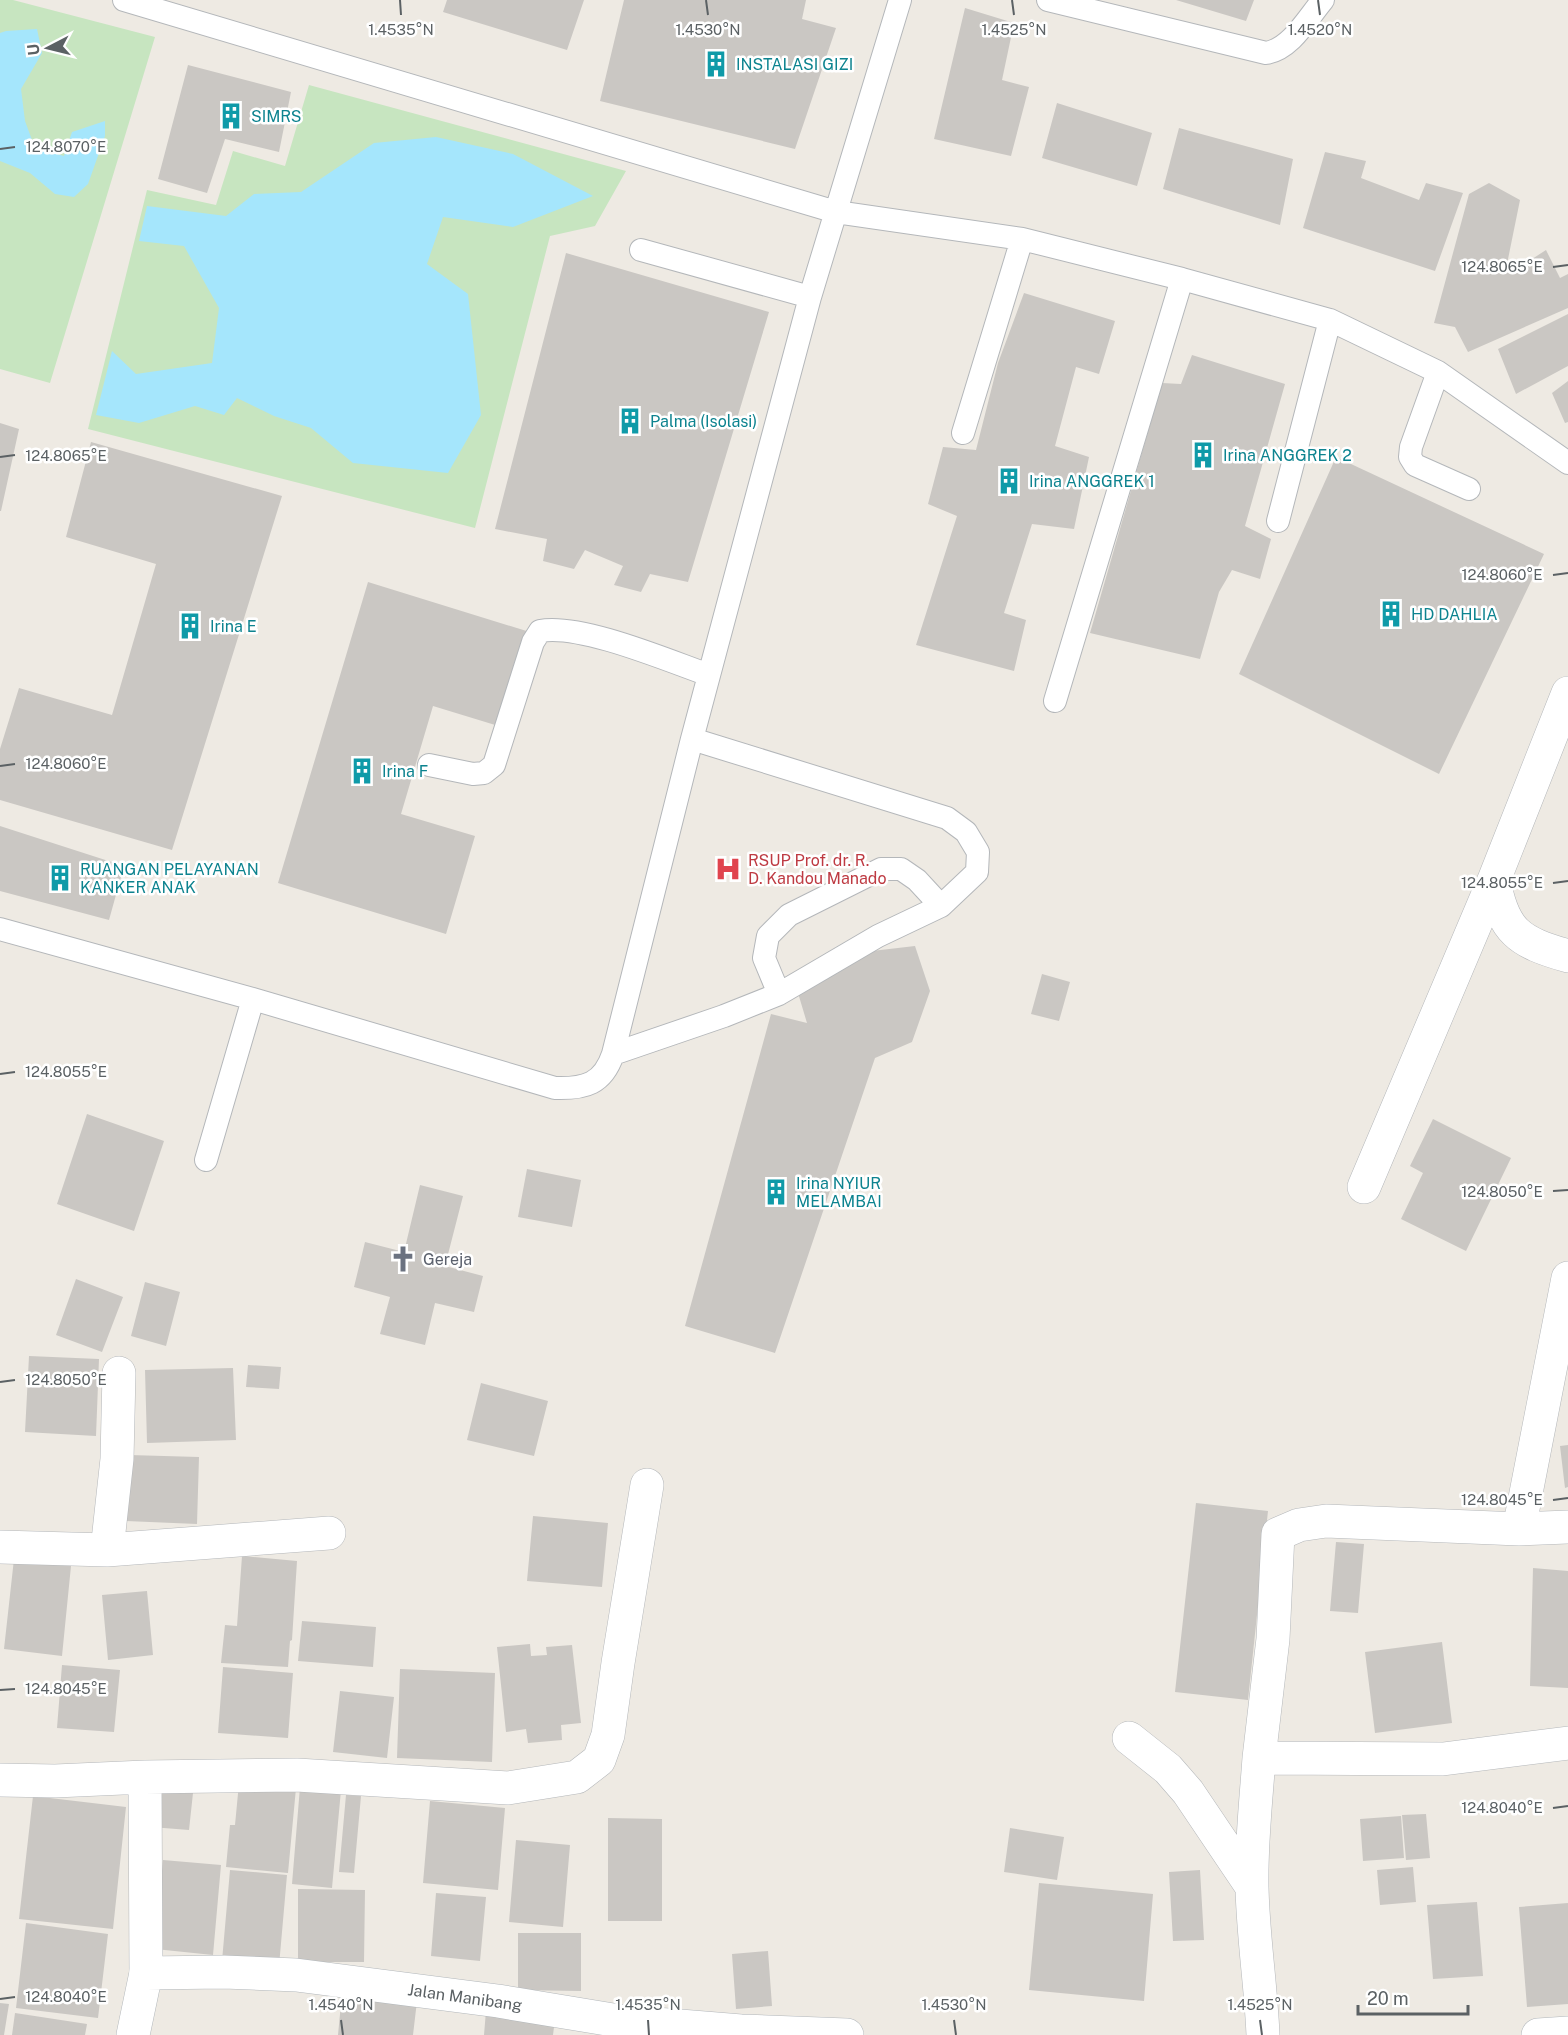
<svg xmlns="http://www.w3.org/2000/svg" width="1568" height="2035" viewBox="0 0 1568 2035" font-family="'Public Sans',sans-serif">
<style>
.green{fill:#c7e5c0}
.water{fill:#a5e6fc}
.building{fill:#cac7c3}
.lines{fill:none;stroke-linecap:round;stroke-linejoin:round}
.lane-casing{stroke:#b4b7ba;stroke-width:24}
.street-casing{stroke:#b4b7ba;stroke-width:34}
.secondary-casing{stroke:#b2b7bb;stroke-width:34}
.lane{stroke:#fff;stroke-width:22}
.street{stroke:#fff;stroke-width:33}
.secondary{stroke:#fff;stroke-width:33}
.ticks{fill:none;stroke:#5b6164;stroke-width:2}
.labels{text-anchor:middle;stroke-width:5;stroke-linejoin:round;paint-order:stroke}
.culture-label{font-size:16px;fill:#0d838f;stroke:#fff;text-anchor:start}
.health-label{font-size:16px;fill:#be3a42;stroke:#fff;text-anchor:start}
.worship-label{font-size:16px;fill:#5b616d;stroke:#fff;text-anchor:start}
.street-label{font-size:16px;fill:#5b6164;stroke:#fff}
.ticks-label{font-size:15px;text-anchor:middle;fill:#5b6164;stroke:#fff;stroke-width:5;stroke-linejoin:round;paint-order:stroke}
</style>
<rect width="100%" height="100%" fill="#eeeae3"/>
<path class="green" d="M0,0H13L155,37L50,383L0,369Z
M309,85L626,171L595,226L550,236L475,528L88,429L147,190L216,205L233,151L285,166Z"/>
<path class="water" d="M37,29L42,53L21,89L25,121L35,148L64,156L72,132L105,121V136L88,184L74,197L55,194L30,173L0,161V33L6,31Z
M436,137L513,154L593,196L513,227L443,217L427,264L468,294L481,415L448,473L353,463L311,428L274,416L237,398L224,415L195,406L139,423L96,415L112,351L136,374L212,363L219,308L184,246L139,241L147,206L226,216L254,194L301,192L374,143Z"/>
<path class="building" d="M447,0H584L567,50L443,12Z
M624,0H806L802,19L836,28L795,149L600,101Z
M1176,0H1254L1246,21Z
M965,8L1014,23L1002,80L1029,87L1011,156L934,139Z
M188,65L291,92L279,152L225,139L207,193L158,179Z
M1057,103L1152,133L1137,186L1042,158Z
M1179,128L1293,159L1280,225L1163,189Z
M1325,152L1366,161L1361,178L1419,200L1426,183L1463,193L1435,271L1303,228Z
M1489,183L1520,200L1507,264L1512,272L1546,250L1560,278L1568,274V308L1468,352L1455,327L1434,323L1469,194Z
M566,253L769,312L688,582L650,574L641,592L614,585L623,566L585,550L574,569L543,561L547,539L495,529Z
M1024,293L1115,321L1099,374L1076,367L1055,446L1089,457L1074,529L1032,524L1004,613L1026,620L1014,671L916,645L957,516L928,504L943,447L976,450L998,363Z
M1568,314V366L1516,394L1498,349Z
M1192,355L1285,384L1245,526L1271,539L1260,579L1232,570L1219,592L1200,659L1090,633L1162,383L1181,384Z
M1568,381V422L1565,423L1552,393Z
M0,423L19,429L1,511H0Z
M91,442L282,496L172,850L0,800V749L19,688L112,715L156,564L66,537Z
M1336,457L1544,554L1439,774L1239,674Z
M368,582L533,633L505,728L433,706L401,814L475,836L446,934L278,883Z
M0,826L124,866L109,920L0,891Z
M915,946L930,991L912,1042L875,1058L775,1353L685,1326L771,1014L807,1023L798,993L872,951Z
M1042,974L1070,982L1059,1021L1031,1014Z
M87,1114L164,1141L134,1231L57,1204Z
M1433,1119L1511,1158L1466,1251L1401,1219L1423,1173L1410,1166Z
M527,1169L581,1180L572,1227L518,1217Z
M420,1185L463,1196L445,1266L483,1276L474,1312L435,1303L425,1345L380,1334L390,1297L354,1287L365,1242L404,1252Z
M76,1279L123,1297L102,1352L56,1335Z
M145,1282L180,1292L166,1346L131,1336Z
M29,1356L99,1359L96,1436L25,1432Z
M248,1365L281,1367L279,1389L246,1387Z
M233,1368L236,1440L147,1443L145,1370Z
M481,1383L548,1401L534,1456L467,1440Z
M1568,1445V1487L1565,1488L1560,1446Z
M129,1455L199,1457L197,1524L126,1521Z
M1196,1503L1268,1511L1248,1700L1175,1692Z
M533,1516L608,1523L602,1587L527,1581Z
M1336,1542L1364,1544L1358,1613L1330,1611Z
M15,1550L72,1556L62,1656L4,1649Z
M242,1556L297,1561L292,1640L290,1641L288,1667L221,1663L225,1625L237,1626Z
M1533,1568L1568,1571V1688L1530,1686Z
M147,1591L153,1655L108,1660L102,1595Z
M302,1621L376,1627L373,1667L298,1661Z
M1442,1642L1452,1723L1375,1733L1365,1652Z
M530,1644L531,1656L547,1655L546,1647L572,1645L581,1723L561,1725L562,1740L528,1743L526,1729L506,1732L497,1647Z
M62,1665L120,1670L114,1732L57,1728Z
M223,1667L293,1673L288,1738L218,1733Z
M400,1669L495,1673L492,1762L397,1758Z
M340,1691L394,1697L387,1758L333,1752Z
M239,1783L296,1788L288,1873L226,1867L230,1825H235Z
M300,1787L341,1790L332,1888L292,1884Z
M154,1789L193,1793L189,1830L151,1827Z
M346,1795L361,1796L354,1873L339,1872Z
M33,1796L126,1807L113,1929L19,1919Z
M430,1801L505,1808L498,1890L423,1883Z
M1426,1814L1430,1858L1406,1860L1402,1815Z
M1401,1816L1404,1858L1363,1861L1360,1819Z
M608,1818L662,1819V1921H608Z
M1010,1828L1064,1837L1057,1880L1004,1872Z
M516,1840L570,1845L563,1927L509,1922Z
M163,1860L221,1865L213,1955L155,1949Z
M1413,1867L1416,1902L1380,1905L1377,1870Z
M230,1870L287,1875L279,1966L222,1961Z
M1200,1870L1204,1940L1173,1941L1169,1872Z
M1039,1883L1153,1894L1144,2001L1029,1990Z
M298,1889L365,1890L364,1962H298Z
M436,1893L486,1897L480,1961L431,1956Z
M1477,1902L1483,1976L1433,1979L1427,1905Z
M1568,1903V2004L1527,2007L1519,1907Z
M26,1923L108,1934L98,2018L16,2008Z
M518,1933H581V1991L518,1990Z
M768,1951L772,2006L736,2009L732,1954Z
M342,1993L417,2001L413,2035H338Z
M0,2003L9,2004L4,2035H0Z
M486,2011L555,2019L553,2035H484Z
M15,2013L87,2024L85,2035H12Z"/>
<g class="lines">
<g class="lane-casing">
<path id="lane" d="M124,0L836,212L1022,239L1182,279L1330,320L1438,372L1568,463
M1048,0L1266,53C1291,49 1307,19 1323,0
M641,250L810,297
M1438,372L1411,447L1410,457L1415,465L1469,489
M963,433L1022,239
M1278,521L1330,320
M1055,701L1182,279
M429,765L473,774L484,773L494,765L533,642L540,631C580,623 669,661 709,675
M0,929L253,999L555,1088C585,1089 603,1084 613,1054L692,739L810,297L900,0
M779,994L764,958L768,936L789,915L881,869H901L917,880L941,906
M613,1054L724,1016L779,994L878,936L941,906L977,872L978,852L966,832L947,818L692,739
M206,1160L253,999"/>
</g>
<g class="street-casing">
<path id="street" d="M1568,693L1494,880C1503,932 1519,942 1568,956
M1364,1187L1494,880
M1519,1529L1568,1278
M0,1547L107,1550L329,1533
M107,1550L117,1459L119,1373
M1129,1738L1168,1769L1188,1792L1252,1887
M1259,1758L1273,1639L1278,1534L1299,1525L1326,1521L1519,1529L1568,1527
M145,1777L297,1775L508,1788L577,1777L599,1760L608,1735L618,1663L647,1485
M0,1780L55,1781L145,1777L146,1973
M1263,2035C1261,1986 1253,1937 1252,1887C1251,1844 1256,1801 1259,1758L1443,1759L1568,1743"/>
</g>
<g class="secondary-casing">
<path id="secondary" d="M133,2035L146,1973L224,1972L296,1975L498,2001L619,2021L741,2031L847,2035
M1538,2035L1568,2033"/>
</g>
<use href="#lane" class="lane"/>
<use href="#street" class="street"/>
<use href="#secondary" class="secondary"/>
</g>
<path class="ticks" d="M400,0L401,15M706,0L708,15M1012,0L1014,15M1318,0L1320,15M0,149L15,147M1553,267L1568,265M0,457L15,455M1553,575L1568,573M0,766L15,764M1553,883L1568,881M0,1074L15,1072M1553,1191L1568,1190M0,1382L15,1380M1553,1500L1568,1498M0,1690L15,1689M1553,1808L1568,1806M0,1999L15,1997M341,2020L343,2035M648,2020L649,2035M954,2020L956,2035M1260,2020L1262,2035"/>
<defs>
<g id="building-bare" transform="scale(2.07)"><path d="M-4-6H4V6H1V3H-1V6H-4ZM-2.5-4.3h1.7v1.8h-1.7ZM.8-4.3h1.7v1.8H.8ZM-2.5-1h1.7V.8h-1.7ZM.8-1h1.7V.8H.8Z" fill="#0f9aa8" stroke="#fff" stroke-width="2.5" paint-order="stroke"/></g>
<g id="hospital-bare" transform="scale(2.07)"><path d="M-5-5h3v3.5h4V-5h3V5h-3V1.5h-4V5h-3Z" fill="#e0444e" stroke="#fff" stroke-width="2.5" paint-order="stroke"/></g>
<g id="church-bare" transform="scale(2.07)"><path d="M-1.2-6h2.4v3.5h3.3v2.4h-3.3V6h-2.4V-.1h-3.3v-2.4h3.3Z" fill="#6b7280" stroke="#fff" stroke-width="2.5" paint-order="stroke"/></g>
</defs>
<g fill-rule="evenodd">
<use href="#building-bare" x="716" y="64"/>
<use href="#building-bare" x="231" y="116"/>
<use href="#building-bare" x="630" y="421"/>
<use href="#building-bare" x="1203" y="455"/>
<use href="#building-bare" x="1009" y="481"/>
<use href="#building-bare" x="1391" y="614"/>
<use href="#building-bare" x="190" y="626"/>
<use href="#building-bare" x="362" y="771"/>
<use href="#hospital-bare" x="728" y="869"/>
<use href="#building-bare" x="60" y="878"/>
<use href="#building-bare" x="776" y="1192"/>
<use href="#church-bare" x="403" y="1259"/>
</g>
<g class="labels">
<g class="culture-label">
<text x="736" y="70">INSTALASI GIZI</text>
<text x="251" y="122">SIMRS</text>
<text x="650" y="427">Palma (Isolasi)</text>
<text x="1223" y="461">Irina ANGGREK 2</text>
<text x="1029" y="487">Irina ANGGREK 1</text>
<text x="1411" y="620">HD DAHLIA</text>
<text x="210" y="632">Irina E</text>
<text x="382" y="777">Irina F</text>
<text x="80" y="875">RUANGAN PELAYANAN<tspan x="80" dy="18">KANKER ANAK</tspan></text>
<text x="796" y="1189">Irina NYIUR<tspan x="796" dy="18">MELAMBAI</tspan></text>
</g>
<g class="health-label">
<text x="748" y="866">RSUP Prof. dr. R.<tspan x="748" dy="18">D. Kandou Manado</tspan></text>
</g>
<g class="worship-label">
<text x="423" y="1265">Gereja</text>
</g>
<g class="street-label">
<text transform="translate(465 1997) rotate(8)" y="6">Jalan Manibang</text>
</g>
</g>
<g class="ticks-label">
<text x="401" y="35">1.4535°N</text>
<text x="708" y="35">1.4530°N</text>
<text x="1014" y="35">1.4525°N</text>
<text x="1320" y="35">1.4520°N</text>
<text x="66" y="152">124.8070°E</text>
<text x="1502" y="272">124.8065°E</text>
<text x="66" y="461">124.8065°E</text>
<text x="1502" y="580">124.8060°E</text>
<text x="66" y="769">124.8060°E</text>
<text x="1502" y="888">124.8055°E</text>
<text x="66" y="1077">124.8055°E</text>
<text x="1502" y="1197">124.8050°E</text>
<text x="66" y="1385">124.8050°E</text>
<text x="1502" y="1505">124.8045°E</text>
<text x="66" y="1694">124.8045°E</text>
<text x="1502" y="1813">124.8040°E</text>
<text x="66" y="2002">124.8040°E</text>
<text x="341" y="2010">1.4540°N</text>
<text x="648" y="2010">1.4535°N</text>
<text x="954" y="2010">1.4530°N</text>
<text x="1260" y="2010">1.4525°N</text>
</g>
<g transform="translate(48 48) rotate(263)" stroke="#ffffff" stroke-width="4.5" paint-order="stroke">
<path d="M0-4.5L10 22L0 15L-10 22Z" fill="#5b6164"/>
<text y="-9" font-size="16" font-weight="bold" text-anchor="middle" fill="#5b6164">U</text>
</g>
<path d="M1358 2005v9h110v-9" fill="none" stroke="#5b6164" stroke-width="3"/>
<text x="1367" y="2005" font-size="18" fill="#5b6164" stroke="#ffffff" stroke-width="4.5" paint-order="stroke">20 m</text>
</svg>
